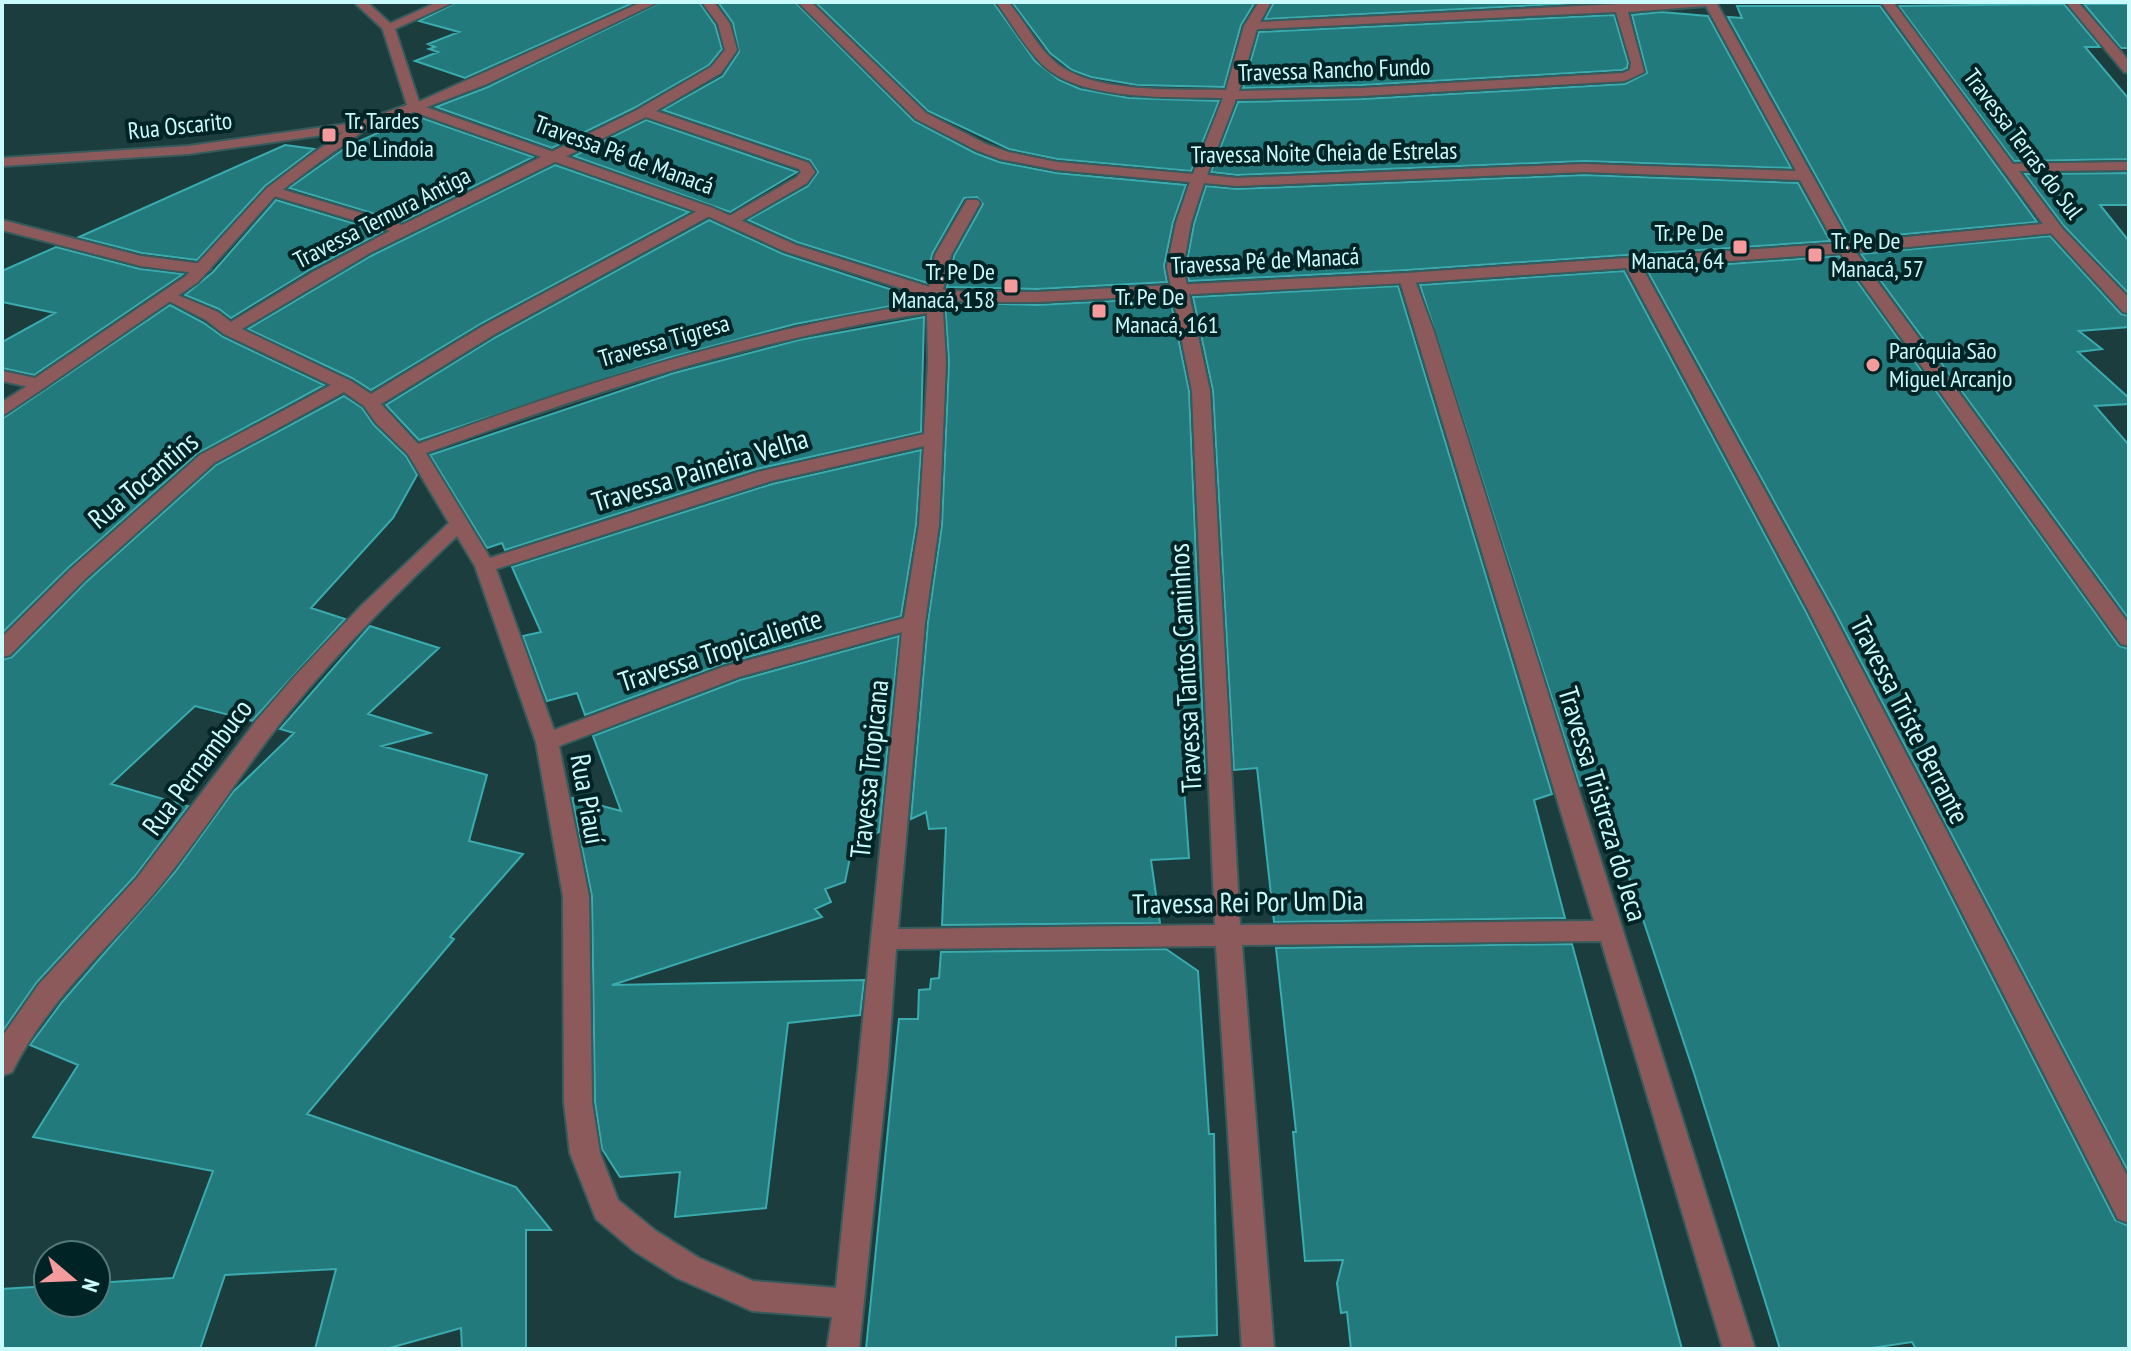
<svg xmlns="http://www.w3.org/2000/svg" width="2131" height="1351" viewBox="0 0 2131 1351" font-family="'PT Sans Narrow',sans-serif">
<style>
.building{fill:#237a7c;stroke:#3aabae;stroke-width:2}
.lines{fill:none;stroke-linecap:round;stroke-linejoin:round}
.service-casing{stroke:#375b5c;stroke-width:4}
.minor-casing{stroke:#375b5c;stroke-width:4}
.tertiary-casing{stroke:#375b5c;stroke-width:4}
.service{fill:#8d5a5c;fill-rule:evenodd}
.minor{fill:#8d5a5c;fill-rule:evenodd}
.tertiary{fill:#8d5a5c;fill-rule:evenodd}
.poi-dot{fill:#f59b9d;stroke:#002425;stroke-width:3}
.labels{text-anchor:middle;stroke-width:8;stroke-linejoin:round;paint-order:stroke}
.far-street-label{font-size:24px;fill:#cafbfc;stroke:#002425}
.far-poi-label{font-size:24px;fill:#cafbfc;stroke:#002425;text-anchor:start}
.street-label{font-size:28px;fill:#cafbfc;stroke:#002425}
</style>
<rect width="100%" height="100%" fill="#1b3d3e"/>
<path class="building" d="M457,2H635L465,78L415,61L438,52L429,49L435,47L428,44L459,32L419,21Z
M661,2H699L715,25L722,49L709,65L634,108L552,148L436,107L488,87Z
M718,2H795L914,121L975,153L999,162L1056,173L1186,185L1173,222L1164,266L1167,282L1037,289L947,287L954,256L983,204L977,197L964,198L932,254L927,283L797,242L748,220L808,186L818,172L810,160L663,110L723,76L739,52L733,23Z
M815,2H993L1035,61L1059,80L1080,89L1129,98L1219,101L1191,171L1057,159L1009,149L928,111Z
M1012,2H1255L1241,25L1224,87L1137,85L1091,77L1072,70L1050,53Z
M1274,2H1598L1265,19Z
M2064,4L2100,47H2085L2129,99V159L2014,161L1899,6Z
M2084,4H2129V48H2121Z
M1737,6H1880L2037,222L1851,239L1728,17L1742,18Z
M1661,12L1708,16L1791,168L1584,161L1237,175L1211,172L1238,102L1362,99L1625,84L1647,73L1632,15Z
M1614,15L1628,63L1627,68L1622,70L1362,85L1243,88L1259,32Z
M416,116L533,157L402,222L289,188L348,146Z
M646,120L797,172L730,212L574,156Z
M285,145L314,149L265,186L197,260L142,253L79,237Z
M555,165L689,212L482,323L371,390L352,378L248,329L371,256Z
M2129,173V205H2100L2129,241V294L2064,226L2025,174Z
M1584,175L1798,183L1830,241L1407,270L1189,281L1186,267L1194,224L1206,186L1237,189Z
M276,200L382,232L311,269L231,318L219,309L185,295L213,272Z
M709,220L783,254L923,300L795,324L668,358L419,440L386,405L496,337Z
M2050,236L2121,314L2129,316V327L2079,331L2102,349L2078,352L2129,398V404L2095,406L2129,445V619L1861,254Z
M56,247L140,269L183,274L34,375L2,368V342L55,313L2,302V271Z
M1839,256L2119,646L2129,649V1173L1834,610L1647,270Z
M1624,271L1806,612L2115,1220L2129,1226V1349H1916L1912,1342L1865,1349H1780L1693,1070L1597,781L1580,786L1420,285Z
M1398,286L1552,794L1534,800L1565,918L1274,922L1257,768L1234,770L1213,391L1193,297Z
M1170,298L1189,391L1205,773L1183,775L1189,858L1151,860L1160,923L942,925L946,828L929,829L926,812L911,819L928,622L942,525L949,362L945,302L1037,305Z
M170,305L204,323L223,337L324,385L198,453L68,568L2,633V419Z
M924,317L921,432L757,469L505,550L502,543L487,548L430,455L674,373L799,340Z
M344,396L362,408L374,425L406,456L417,475L393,518L311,608L345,619L252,721L195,706L111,784L188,806L135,876L37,982L2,1032V660L12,657L86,582L216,465Z
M921,450L916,525L901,616L722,664L585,715L577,693L547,701L523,636L541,632L512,567L772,484Z
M370,626L439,648L368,714L430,733L382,746L487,775L469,841L523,854L450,937L454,939L307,1114L516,1187L551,1230H526V1349H462L461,1328L386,1349H315L336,1269L225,1275L200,1349H2V1289L48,1286V1303H96V1283L173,1278L213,1171L33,1137L78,1065L30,1045L62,1002L175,872L233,792L294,733L280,729Z
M899,636L879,832L853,843L845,882L825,889L831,902L815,909L822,917L612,985L864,980L860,1015L788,1023L766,1208L675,1217L680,1172L620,1177L602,1149L595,1102L592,896L572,798L621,811L593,736L740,680Z
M1572,944L1682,1349H1351L1347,1312L1341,1313L1337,1283L1343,1260L1305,1261L1293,1132H1296L1276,948Z
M1166,949L1198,971L1209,1134H1214L1217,1335L1176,1337V1349H866L899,1019H918L919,990L930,989L931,979L939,978L941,952Z"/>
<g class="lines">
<g class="service-casing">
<path id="service" d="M2,220L141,256L203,264L211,269L203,274L141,266L2,230Z"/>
</g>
<g class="minor-casing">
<path id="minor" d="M354,2H367L394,27L384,30Z
M642,2H658L487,84L419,110L407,107Z
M702,2H714L730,24L737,50L721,73L656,111L809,163L815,172L807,183L736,224H726V218L797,177L801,172L799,169L646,117L370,253L242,329L351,381L371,394L483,326L703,208H713V214L495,334L381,404L418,444C584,383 751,329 926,303L935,255L967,200H977L980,203L951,255L942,294L946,362L939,525L925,622L898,929L1215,925L1192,391L1167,267L1176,223L1190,182L1057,170L1000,159L976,150L916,119L798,2H811L926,113L986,144L1008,152L1057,162L1193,174L1223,98C1174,97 1082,101 1044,66C1025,48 1012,23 996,2H1008C1025,21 1035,45 1055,62C1092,94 1178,89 1226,90L1244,26L1259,2H1271L1260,22L1658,2H1716L1852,247L2129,624V646L2121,644L1839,251L1800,180L1584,172L1237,186L1204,183L1191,223L1183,267L1210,391L1240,925L1594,921L1399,278L1407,273L1413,275L1434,332L1755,1349H1723L1601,941L1242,945L1274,1349H1242L1216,946L896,949L888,1067L859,1349H827L832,1317L752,1311L741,1306L677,1278L634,1251L596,1219L570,1153L564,1102L563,896L536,742L475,566L457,536C398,592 340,649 289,712C242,770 203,835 155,892C105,952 47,1001 12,1072L2,1076V1037L39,984L137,878L256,721L295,676L361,606L449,523L408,454L376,423L364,406L344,392L214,463L84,580L10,655L2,657V637L70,570L200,455L331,385L224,334L206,320L161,297L169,292L175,294L218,312L231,322L313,272L390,231L267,194V188H277L402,225L635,111L711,67L725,50L718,24ZM1706,6L1796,171L1584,164L1237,178L1207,175L1236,99L1362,96L1625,81L1644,72L1628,12ZM1616,12L1631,63L1630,70L1623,73L1362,88L1239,91L1257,29ZM927,313L928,362L924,434L758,472L490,558L426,453C590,393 753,339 927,313ZM924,446L919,525L904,618L723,667L554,730L496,569L771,481ZM902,632L836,1288L753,1281L699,1258L656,1231L618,1200L600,1153L592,1102L589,896L559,746L739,677Z
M1881,2H1893L2013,164V170H2003Z
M361,122L368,126L366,129L188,154L2,166V158L188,146Z
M2054,223L2059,225L2129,298V313L2123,312L2049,231L2046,228Z
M1631,257L1639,262L1831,611L2129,1179V1223L2118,1219L1809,611L1623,262Z
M38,379L44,380L47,384L44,388L2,416V402Z"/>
</g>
<g class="tertiary-casing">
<path id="tertiary" d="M438,2H454L395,29L420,105L713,208L796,245L936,289L968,292H1037L1407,273L1845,243L2043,224L2001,167L2003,164L2129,162V170L2019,171L2062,228L2054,233L1845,253L1407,283L1037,302H968L928,297L784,251L703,214L414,112L366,129L318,163L277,194L198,282L44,388L38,389L2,381V371L35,378L186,276L267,188L308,157L356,123L407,105L382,27Z
M2066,2H2078L2129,61V73L2124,72Z"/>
</g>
<use href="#service" class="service"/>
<use href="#minor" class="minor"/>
<use href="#tertiary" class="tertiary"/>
</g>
<g class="poi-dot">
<rect x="321" y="127" width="16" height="16" rx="4"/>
<rect x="1732" y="239" width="16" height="16" rx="4"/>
<rect x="1807" y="247" width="16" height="16" rx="4"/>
<rect x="1003" y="278" width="16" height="16" rx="4"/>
<rect x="1091" y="303" width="16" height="16" rx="4"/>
<circle cx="1873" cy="365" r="8"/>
</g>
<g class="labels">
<g class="far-street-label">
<text transform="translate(1334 70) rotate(-2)" y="8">Travessa Rancho Fundo</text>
<text transform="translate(180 126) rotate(-6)" y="8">Rua Oscarito</text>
<text transform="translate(2023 144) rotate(53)" y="8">Travessa Terras do Sul</text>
<text transform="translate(1324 153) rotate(-1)" y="8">Travessa Noite Cheia de Estrelas</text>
<text transform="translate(624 155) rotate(20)" y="8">Travessa Pé de Manacá</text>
<text transform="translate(382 218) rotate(-27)" y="8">Travessa Ternura Antiga</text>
<text transform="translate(1265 261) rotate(-3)" y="8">Travessa Pé de Manacá</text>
<text transform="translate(664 341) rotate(-16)" y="8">Travessa Tigresa</text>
</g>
<g class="far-poi-label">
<text x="345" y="129">Tr. Tardes<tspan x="345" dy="28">De Lindoia</tspan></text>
<text x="1724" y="241" text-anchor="end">Tr. Pe De<tspan x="1724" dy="28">Manacá, 64</tspan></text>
<text x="1831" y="249">Tr. Pe De<tspan x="1831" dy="28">Manacá, 57</tspan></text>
<text x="995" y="280" text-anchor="end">Tr. Pe De<tspan x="995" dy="28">Manacá, 158</tspan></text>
<text x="1115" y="305">Tr. Pe De<tspan x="1115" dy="28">Manacá, 161</tspan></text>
<text x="1889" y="359">Paróquia São<tspan x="1889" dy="28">Miguel Arcanjo</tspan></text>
</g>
<g class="street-label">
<text transform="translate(700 470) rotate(-17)" y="10">Travessa Paineira Velha</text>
<text transform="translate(143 480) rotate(-40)" y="10">Rua Tocantins</text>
<text transform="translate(720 650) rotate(-18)" y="10">Travessa Tropicaliente</text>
<text transform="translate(1185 668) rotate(-93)" y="10">Travessa Tantos Caminhos</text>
<text transform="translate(1910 720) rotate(63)" y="10">Travessa Triste Berrante</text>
<text transform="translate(197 767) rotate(-53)" y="10">Rua Pernambuco</text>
<text transform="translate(869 769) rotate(-84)" y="10">Travessa Tropicana</text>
<text transform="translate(588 799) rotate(80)" y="10">Rua Piauí</text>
<text transform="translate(1603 804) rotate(73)" y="10">Travessa Tristreza do Jeca</text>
<text transform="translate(1248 902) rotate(-1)" y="10">Travessa Rei Por Um Dia</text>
</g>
</g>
<rect width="2131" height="1351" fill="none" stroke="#cafbfc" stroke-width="8"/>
<g transform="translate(72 1279) rotate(109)"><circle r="38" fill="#002425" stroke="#517a7b" stroke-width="2"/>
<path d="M0-6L14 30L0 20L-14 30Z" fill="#f59b9d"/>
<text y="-12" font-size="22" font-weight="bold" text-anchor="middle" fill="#cafbfc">N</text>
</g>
</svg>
